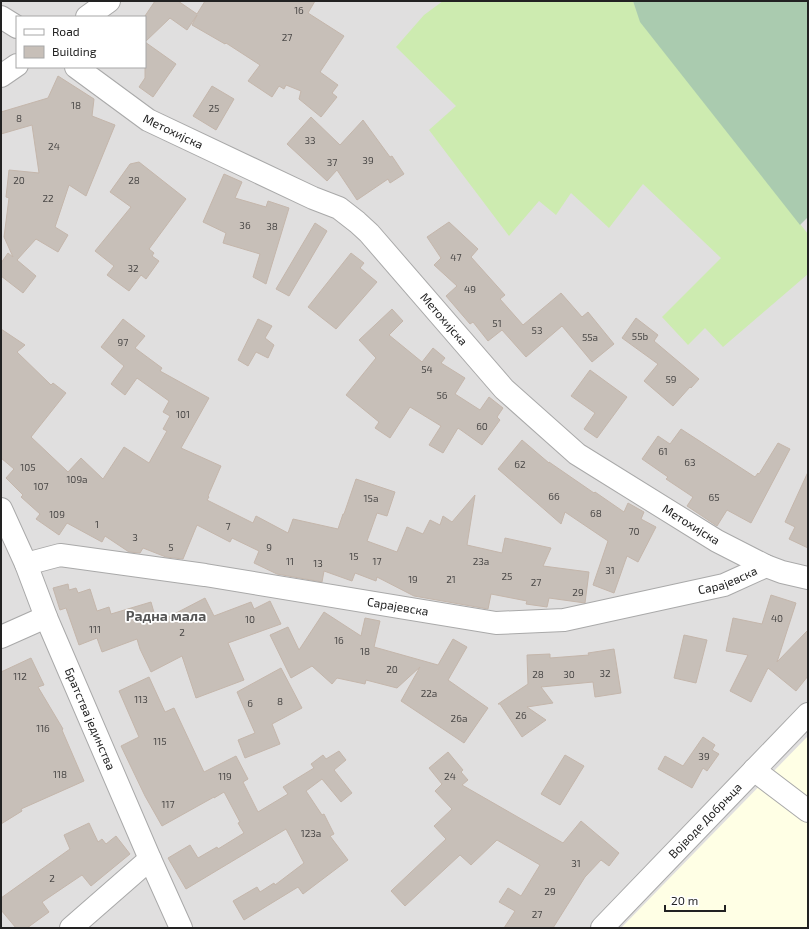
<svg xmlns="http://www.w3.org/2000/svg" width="809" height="929" viewBox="0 0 809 929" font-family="'Exo 2',sans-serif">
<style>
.residential{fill:#e0dfdf;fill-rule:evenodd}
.education{fill:#ffffe5}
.grass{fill:#cdebb0}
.cemetery{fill:#aacbaf}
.building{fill:#c7bfb8;stroke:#c4b6ab}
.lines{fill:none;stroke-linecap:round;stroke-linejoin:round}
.minor-casing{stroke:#a9a9a9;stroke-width:24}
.minor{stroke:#fff;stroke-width:22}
.labels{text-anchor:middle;stroke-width:3.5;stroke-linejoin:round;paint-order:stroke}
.number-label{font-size:10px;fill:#4b4948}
.street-label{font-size:12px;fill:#222;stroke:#fff}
.quarter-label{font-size:14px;font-weight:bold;fill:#555;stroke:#fff}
</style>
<rect width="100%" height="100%" fill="#f2efe9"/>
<path class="residential" d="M1,1H808V928H1ZM17,17H145V67H17Z"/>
<path class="education" d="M808,736V928H621Z"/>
<path class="grass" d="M443,1H633L641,22L808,234V274L723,347L705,328L688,345L662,317L721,258L643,184L609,228L571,193L556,215L539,201L509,236L429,130L456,106L396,47L424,15Z"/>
<path class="cemetery" d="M633,1H808V217L800,225L640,22Z"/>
<path class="building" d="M155,1H178L197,14L205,1H315L308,13L344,36L320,72L338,85L332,93L337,97L321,117L299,99L301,91L286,85L284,89L279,86L272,97L248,81L260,65L226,43L225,44L192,25L197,15L187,30L170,18L145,42L176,64L153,97L139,87L145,78V16Z
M58,76L94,99L92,116L115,125L86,196L69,185L55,227L68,235L58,252L36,239L17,260L36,276L23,293L1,276V263L8,253L13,257L4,237L9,198L6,197L9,170L39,173L32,125L1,134V112L48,98Z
M212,86L234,99L216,130L193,116Z
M311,117L340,145L363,120L390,157L392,156L404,174L390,183L388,179L357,200L337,170L327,181L287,144Z
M139,162L186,199L149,249L154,253L152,256L159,261L146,279L141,275L129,291L107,275L114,266L95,251L131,207L110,192L130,164Z
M224,174L242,182L235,198L266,207L268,201L289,208L266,284L253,277L260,254L223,243L226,233L203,222Z
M449,222L478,249L471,257L505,295L500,299L523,325L561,293L582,317L588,312L614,344L592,362L562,326L526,357L502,330L488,341L473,322L470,324L446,296L457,286L434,265L441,258L427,237Z
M315,223L327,231L289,296L276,289Z
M351,253L364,263L360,268L377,282L336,329L308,307Z
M392,309L403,321L389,335L422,362L433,348L445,358L441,363L465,378L455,394L480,410L489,397L503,408L497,417L500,420L482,445L458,428L443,453L429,445L441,426L410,407L390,438L375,428L379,422L346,395L376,358L359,340Z
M636,318L658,335L654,341L699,379L691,388L690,387L673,406L644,381L658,364L622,338Z
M123,319L145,336L135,348L162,368L160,371L209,398L181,448L221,466L208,496L209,497L207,500L253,523L256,516L288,533L293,519L338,529L343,514H344L356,479L395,492L387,516L377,513L367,541L397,552L407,527L423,534L430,520L440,525L443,516L452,522L475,495L467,545L502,553L505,538L551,548L543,566L589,572L585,603L549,598L547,607L526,604L527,601L491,594L488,609L414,596L377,577L376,581L355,573L352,581L324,571L322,582L277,574L254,563L259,551L232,538L230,542L197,525L183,559L166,557L143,548L140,553L129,552L105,536L102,542L67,523L59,535L36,519L40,514L21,497L23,495L6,478L14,469L1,458V329L25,345L17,352L51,385L53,383L66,393L31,437L68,472L81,458L103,479L124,447L149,463L167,431L163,429L170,416L163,412L169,401L137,378L125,395L111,384L124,366L101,347Z
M258,319L272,326L265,338L274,345L268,358L256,352L248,366L238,360Z
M590,370L627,397L597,438L584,429L595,413L571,396Z
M681,429L755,477L758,473L759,474L778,443L790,449L751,523L727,510L717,526L687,506L693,497L666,479L668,477L642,459L658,436L670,444Z
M522,440L549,463V462L594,493L595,492L624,512L628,503L644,512L641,519L656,527L638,562L627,556L614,593L593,585L608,541L565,512L561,524L498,469Z
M808,472V548L789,539L795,527L785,522Z
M68,584L69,590L76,588L78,593L90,589L97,611L109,607L111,614L151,602L157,623L205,598L214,616L251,602L254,609L270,601L281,624L228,643L244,680L196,698L182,656L151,672L140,649L137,639L102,652L97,638L79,645L66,608L60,610L53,588Z
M771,595L796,603L777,662L808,630V676L796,691L768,668L751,702L730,691L748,655L726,651L733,618L762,624Z
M324,612L361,636L365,618L380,621L374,647L438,665L453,639L467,647L448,680L488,708L464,743L401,701L420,667L397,688L366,680L365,684L337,678L332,684L312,666L291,678L270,635L288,627L299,650Z
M684,635L707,640L696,683L674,678Z
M614,649L621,693L595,697L593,682L541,687L553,703L527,707L546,720L522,737L500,704H498L528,684L527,655L550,654V658L589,655L588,653Z
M31,658L44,685L38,687L63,729L62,730L84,781L21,809L22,811L1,824V672Z
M281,668L302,708L272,724L280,744L245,758L238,740L255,733L237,692Z
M149,677L165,712L174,708L204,772L236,756L248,779L243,782L258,812L288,794L283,787L314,768L311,764L323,755L326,759L339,751L346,760L334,770L352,793L341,802L322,779L306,791L322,815L324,814L334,834L330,836L348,860L303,894L298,887L244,920L233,901L257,887L260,892L274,883L275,885L304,863L286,829L186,889L168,858L190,845L198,858L217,847L218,849L244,833L238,823L240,822L224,792L214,798V797L162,826L145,796L121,746L139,737L119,691Z
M703,737L715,745L712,750L719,754L707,771L703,768L692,788L658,769L665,756L683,766Z
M448,752L463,770L461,772L468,780L462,785L563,843L581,821L619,853L609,866L601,860L585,877L553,928H504L515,911L499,902L508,888L521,896L540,865L497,840L471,865L460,855L405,906L391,891L446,839L434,826L452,809L435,791L442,784L429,768Z
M565,755L584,766L560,805L541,794Z
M89,823L98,842L102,839L106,844L116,836L130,854L91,886L82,875L42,902L49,912L27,928H16L1,910V898L70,849L64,835Z"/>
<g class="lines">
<g class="minor-casing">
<g id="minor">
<path d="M1,17L17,27"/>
<path d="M87,17L109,1"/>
<path id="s1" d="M76,67L148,120L313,198L339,208L357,222L369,233L504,389L577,454L717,541L766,566L782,572L808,578"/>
<path d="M1,76L17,65"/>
<path id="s2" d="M1,509L26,564L46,617L150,859L181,928"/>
<path id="s3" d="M26,564L60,555L205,575L496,623L564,620L724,585L766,566"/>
<path d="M1,637L46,617"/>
<path d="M754,770L808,811"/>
<path d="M71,928L150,859"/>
<path id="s4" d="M602,928L808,714"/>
</g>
</g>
<use href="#minor" class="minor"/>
</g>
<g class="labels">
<g class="number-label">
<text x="299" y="14">16</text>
<text x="287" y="41">27</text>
<text x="76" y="109">18</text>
<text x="214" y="112">25</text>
<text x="19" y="122">8</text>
<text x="310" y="144">33</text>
<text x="54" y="150">24</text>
<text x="368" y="164">39</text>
<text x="332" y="166">37</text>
<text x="19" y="184">20</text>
<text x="134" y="184">28</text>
<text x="48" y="202">22</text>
<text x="245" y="229">36</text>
<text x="272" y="230">38</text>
<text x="456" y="261">47</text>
<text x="133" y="272">32</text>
<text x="470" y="293">49</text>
<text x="497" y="327">51</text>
<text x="537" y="334">53</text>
<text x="640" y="340">55b</text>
<text x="590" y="341">55a</text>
<text x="123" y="346">97</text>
<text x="427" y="373">54</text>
<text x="671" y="383">59</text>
<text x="442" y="399">56</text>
<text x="183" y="418">101</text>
<text x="482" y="430">60</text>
<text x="663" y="455">61</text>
<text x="690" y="466">63</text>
<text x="520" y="468">62</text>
<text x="28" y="471">105</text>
<text x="77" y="483">109a</text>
<text x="41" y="490">107</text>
<text x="554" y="500">66</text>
<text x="714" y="501">65</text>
<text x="371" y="502">15a</text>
<text x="596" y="517">68</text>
<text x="57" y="518">109</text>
<text x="97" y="528">1</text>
<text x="228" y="530">7</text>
<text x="634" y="535">70</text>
<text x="135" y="541">3</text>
<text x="171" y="551">5</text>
<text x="269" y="551">9</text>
<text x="354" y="560">15</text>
<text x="290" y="565">11</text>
<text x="377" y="565">17</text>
<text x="481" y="565">23a</text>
<text x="318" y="567">13</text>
<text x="610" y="574">31</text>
<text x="507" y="580">25</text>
<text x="413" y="583">19</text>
<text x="451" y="583">21</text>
<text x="536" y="586">27</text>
<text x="578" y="596">29</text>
<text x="777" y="622">40</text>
<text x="250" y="623">10</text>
<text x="95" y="633">111</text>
<text x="182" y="636">2</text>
<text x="339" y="644">16</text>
<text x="365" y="655">18</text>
<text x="392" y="673">20</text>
<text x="605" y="677">32</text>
<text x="538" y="678">28</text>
<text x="569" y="678">30</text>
<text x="20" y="680">112</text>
<text x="429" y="697">22a</text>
<text x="141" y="703">113</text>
<text x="280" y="705">8</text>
<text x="250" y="707">6</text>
<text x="521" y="719">26</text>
<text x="459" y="722">26a</text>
<text x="43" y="732">116</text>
<text x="160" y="745">115</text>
<text x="704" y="760">39</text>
<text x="60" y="778">118</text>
<text x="225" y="780">119</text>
<text x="450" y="780">24</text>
<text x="168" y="808">117</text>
<text x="311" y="837">123a</text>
<text x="576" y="867">31</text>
<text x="52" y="882">2</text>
<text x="550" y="895">29</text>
<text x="537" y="918">27</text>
</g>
<g class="street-label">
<text dy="4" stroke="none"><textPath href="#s1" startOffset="117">Метохијска</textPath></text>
<text dy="4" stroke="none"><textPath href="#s1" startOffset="453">Метохијска</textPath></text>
<text dy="4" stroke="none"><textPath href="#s1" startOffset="777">Метохијска</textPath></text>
<text dy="4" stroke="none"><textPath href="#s3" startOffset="713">Сарајевска</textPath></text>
<text dy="4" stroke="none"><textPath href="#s3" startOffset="377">Сарајевска</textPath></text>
<text dy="4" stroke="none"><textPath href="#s2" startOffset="228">Братства јединства</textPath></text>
<text dy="4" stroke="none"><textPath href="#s4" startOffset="149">Војводе Добрњца</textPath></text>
</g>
<g class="quarter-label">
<text x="166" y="621">Радна мала</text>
</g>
</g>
<rect width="809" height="929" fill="none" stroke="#222222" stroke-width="4"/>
<rect x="16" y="16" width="130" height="52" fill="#ffffff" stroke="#a7a7a7"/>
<rect x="24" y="29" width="20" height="6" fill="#ffffff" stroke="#a7a7a7"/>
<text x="52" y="36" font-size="12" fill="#222222">Road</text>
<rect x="24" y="46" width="20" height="12" fill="#c7bfb8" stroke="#a7a7a7"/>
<text x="52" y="56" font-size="12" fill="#222222">Building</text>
<path d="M665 905v6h60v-6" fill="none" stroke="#222222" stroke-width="2"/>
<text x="671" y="905" font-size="12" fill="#222222" stroke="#ffffff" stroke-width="3" paint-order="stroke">20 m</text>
</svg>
